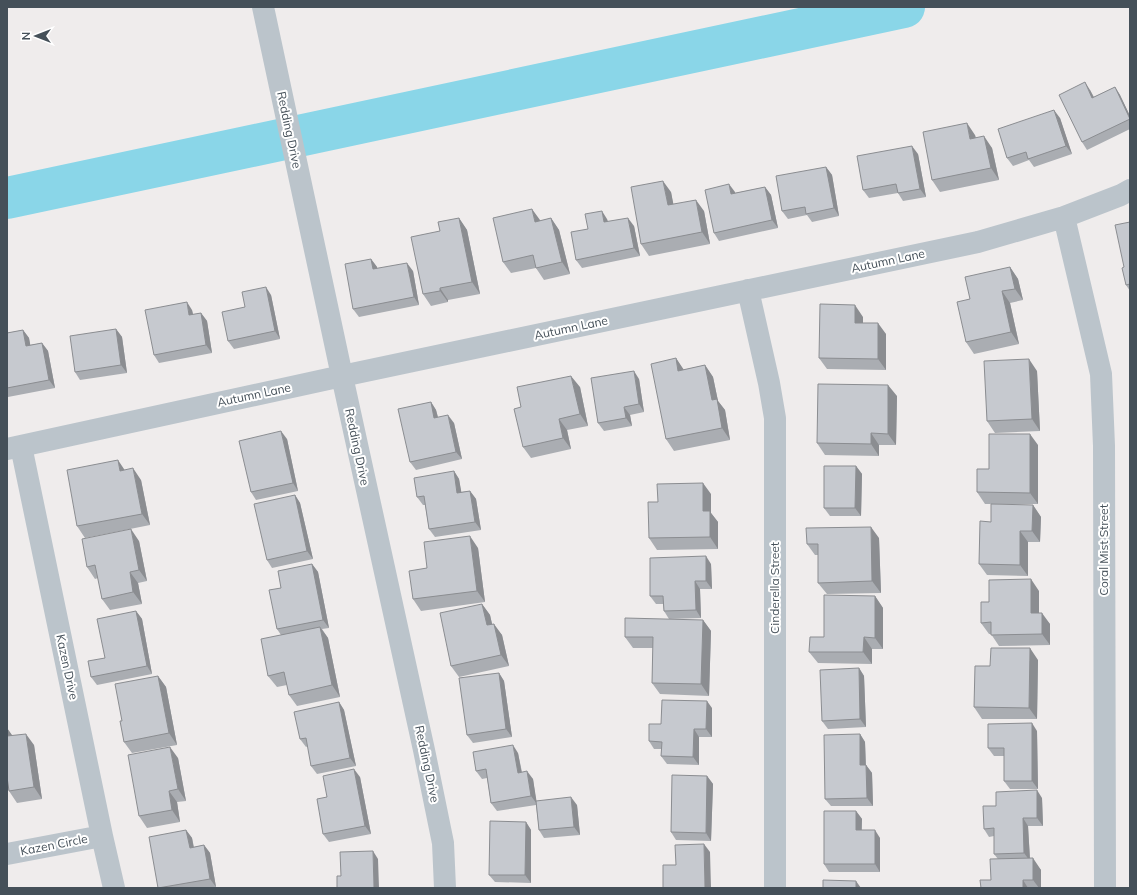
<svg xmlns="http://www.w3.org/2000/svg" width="1137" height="895" viewBox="0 0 1137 895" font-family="Mulish,sans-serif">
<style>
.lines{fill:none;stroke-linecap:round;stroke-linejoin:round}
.river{stroke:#8ad6e8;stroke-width:42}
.street{stroke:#bbc4cb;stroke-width:22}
.wall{fill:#aaadb2}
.shaded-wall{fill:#8b8d91}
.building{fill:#c6c9cf;stroke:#8b8d91}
.labels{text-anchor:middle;stroke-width:4;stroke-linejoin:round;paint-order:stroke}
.street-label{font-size:12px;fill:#455059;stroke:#fff}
</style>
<rect width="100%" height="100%" fill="#efecec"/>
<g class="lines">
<path class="river" d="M7,198L904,7"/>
<path class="street" d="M263,7L342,376L424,750L443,843L445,888
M1064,217L1101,374L1104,446L1105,888
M748,290L769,383L775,418V888
M21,446L102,836L114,888
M7,449L342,376L978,242L1064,217L1121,195L1130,190
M7,854L102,836"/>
</g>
<path class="wall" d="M1115,87L1120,95L1130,116V129L1087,150L1082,142L1090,90L1094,97Z
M1060,118L1072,154L1034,167L1029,160L1013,166L1007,158Z
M975,135L976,138L992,148L999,180L940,192L932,180Z
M918,154L926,197L903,201L898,193L869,198L863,190Z
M826,167L832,175L839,216L812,222L807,215L788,219L782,211Z
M765,187L771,195L778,228L719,241L714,233L735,192V193Z
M671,192L673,204L704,211L710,244L649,256L641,244Z
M459,218L467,230L480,294L448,300V302L431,306L423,294L440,231Z
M551,218L559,230L570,274L544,280L536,268L511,273L503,262L540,221Z
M607,219L608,222L634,226L640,256L582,268L576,260L588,229Z
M1130,222V291L1126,285L1124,267Z
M371,259L377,267V269L413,271L419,305L359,317L353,309Z
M1010,267L1018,279L1023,300L1010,303L1019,344L974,354L966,342L970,299Z
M271,295L280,339L234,349L228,341L245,307Z
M192,310L193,315L201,313L207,321L212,353L159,363L154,355Z
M863,317V323L886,334V370L827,369L819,358Z
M116,329L122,337L127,373L80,380L75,372Z
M23,330L29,338L30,345L42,343L48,351L55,388L8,397L7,396V333Z
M676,358L683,370L705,365L713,377L718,401L725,410L730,440L674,451L666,439Z
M1037,371L1040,431L995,433L987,421Z
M639,379L644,412L630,415L632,426L604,431L598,423Z
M580,387L588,426L567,430L571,449L531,458L523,447L521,407Z
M897,396L896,445H879V456L825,455L817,443Z
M431,402L436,410L438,417L454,423L462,459L416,470L410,462Z
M287,439L298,491L256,500L251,492Z
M1038,445V504H985L977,492Z
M856,466L862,474L861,516H830L824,508Z
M454,471L459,479L461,492L470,491L476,499L481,530L435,537L429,529L425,505H423L417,497Z
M141,480L150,525L85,538L77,526Z
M711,494V513L718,522V549L657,550L649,538L658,502Z
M295,495L300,503L313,559L272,568L267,560Z
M1033,505L1041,517L1040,542H1028V576L987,575L979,564L991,522Z
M879,538L881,593L827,594L818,583V555H815L807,544Z
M139,541L147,581L138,583L142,604L110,610L102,599L98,578L95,579L87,567Z
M478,548L485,602L421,611L413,599L427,568Z
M312,564L318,572L329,628L322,629L328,638L340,697L297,706L289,695L287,685L277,687L268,676L281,635L277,629L281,588Z
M711,564L712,589H700L701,618L669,619L664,611L663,604H656L650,596Z
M1039,591V613L1050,624V645L999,646L991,634H989L981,623L989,602Z
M875,596L883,608V649H872V664L818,663L809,652L824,637Z
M482,604L490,615L492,624L502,635L509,666L459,677L451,666Z
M136,611L142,619L152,674L97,685L91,677L105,658Z
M703,620L711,631L709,696L660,694L652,683L653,648H633L625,637Z
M1038,660L1037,719H982L974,707L990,666Z
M859,668L864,676L866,727L828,729L822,721Z
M499,673L504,681L512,737L473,743L467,735Z
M158,676L166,687L177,745L132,753L124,742L122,721Z
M339,702L344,710L356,766L317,774L311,766L308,746L306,747L300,739Z
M712,708V737H699V765L667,764L661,756V749H654L649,741L661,724Z
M7,728L12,736L34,745L42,799L17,803L9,791V790H7Z
M1037,731L1038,789H1010L1004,781V756H994L988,748Z
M860,734L865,742L866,765L872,773L873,806H831L825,799Z
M518,753L522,772L533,779L536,801L577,805L580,835L544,838L539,830L536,805L497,811L491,803L487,778L482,779L476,771Z
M178,758L186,801L177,802L180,822L147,828L139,816Z
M707,776L713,784L711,841L676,840L671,832Z
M360,777L371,834L329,842L323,834L327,797Z
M1042,798L1043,826H1028L1030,858L1041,870V888H981L991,880L998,859L994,854V836L989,837L984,829L996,806Z
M856,811L862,819V830L880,838V872H829L824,864Z
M526,822L531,830V883L495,882L489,875Z
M186,830L192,838L194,847L204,845L210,853L216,887L210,888H158Z"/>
<path class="shaded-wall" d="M1085,82L1090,90L1098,106L1092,98Z
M1115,87L1120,95L1130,116V119Z
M1054,110L1060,118L1072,154L1066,146Z
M967,123L975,135L978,150L970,139Z
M984,136L992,148L999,180L991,168Z
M912,146L918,154L926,197L920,189Z
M826,167L832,175L839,216L834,208Z
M663,181L671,192L676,217L668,205Z
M729,184L735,192L737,202L731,194Z
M765,187L771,195L778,228L772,220Z
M696,200L704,211L710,244L702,232Z
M532,209L540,220L544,233L535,222Z
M602,211L607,219L610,230L604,222Z
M459,218L467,230L480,294L472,282Z
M551,218L559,230L570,274L562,262Z
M628,218L634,226L640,256L634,248Z
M371,259L377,267L379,277L373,269Z
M407,263L413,271L419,305L414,297Z
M1010,267L1018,279L1023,300L1015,289Z
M266,287L271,295L280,339L275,331Z
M440,288L448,300V302L440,291Z
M1002,291L1010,303L1019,344L1011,332Z
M187,302L192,310L195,323L189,315Z
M855,305L863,317V334L855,323Z
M201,313L207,321L212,353L206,345Z
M878,323L886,334V370L878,359Z
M116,329L122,337L127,373L121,365Z
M23,330L29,338L32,354L26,346Z
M42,343L48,351L55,388L49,380Z
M676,358L684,370L678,371Z
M1029,359L1037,371L1040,431L1032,419Z
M705,365L713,377L718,401L725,410L730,440L722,428L712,400Z
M634,371L639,379L644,412L639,404Z
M571,376L580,387L588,426L580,414Z
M888,385L897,396L896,445L888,434Z
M431,402L436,410L440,426L434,418Z
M624,407L630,415L632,426L626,418Z
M448,415L454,423L462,459L456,452Z
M559,419L567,430L571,449L563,438Z
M281,431L287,439L298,491L293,483Z
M871,433L879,445V456L871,444Z
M1030,434L1038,445V504L1030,493Z
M118,460L126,472L120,471Z
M856,466L862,474L861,516L855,508Z
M133,468L141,480L150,525L142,514Z
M454,471L459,479L463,501L457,493Z
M703,483L711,494V513L718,522V549L710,537L703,511Z
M470,491L476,499L481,530L475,522Z
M295,495L300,503L313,559L307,551Z
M1033,505L1041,517L1040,542L1032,531Z
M871,527L879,538L881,593L872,581Z
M131,529L139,541L147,581L139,570Z
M1020,531L1028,542V576L1020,565Z
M470,536L478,548L485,602L477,591Z
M706,556L711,564L712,589L706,581Z
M312,564L318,572L329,628L323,620Z
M130,572L138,583L142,604L133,592Z
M1031,579L1039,591V625L1031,613Z
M695,581L700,589L701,618L696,610Z
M875,596L883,608V649L875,638Z
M482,604L490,615L495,637L487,625Z
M136,611L142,619L152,674L147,666Z
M1042,613L1050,624V645L1042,634Z
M703,620L711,631L709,696L701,684Z
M494,624L502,635L509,666L501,655Z
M320,627L328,638L340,697L332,685Z
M864,637L872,649V664L863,652Z
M1030,648L1038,660L1037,719L1029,708Z
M859,668L864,676L866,727L860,719Z
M499,673L504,681L512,737L506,729Z
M158,676L166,687L177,745L169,733Z
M707,701L712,708V737L706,729Z
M339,702L344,710L356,766L350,758Z
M1032,723L1037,731L1038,789L1032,781Z
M7,728L12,735L14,748L7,739Z
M694,729L699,737V765L693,757Z
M26,734L34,745L42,799L34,787Z
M860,734L865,742L866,773L860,765Z
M513,745L518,753L523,780L518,773Z
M170,747L178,758L186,801L178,789Z
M866,765L872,773L873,806L867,798Z
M354,769L360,777L371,834L365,826Z
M527,771L533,779L537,804L531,796Z
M707,776L713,784L711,841L706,833Z
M1037,790L1042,798L1043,826L1037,818Z
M169,791L177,802L180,822L172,810Z
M571,797L577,805L580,835L574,827Z
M856,811L862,819L861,838L856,830Z
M1023,818L1028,826L1030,861L1024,853Z
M526,822L531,830V883L525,875Z
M186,830L192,838L195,856L190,848Z
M875,830L880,838V872L875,864Z
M704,844L710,852L711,888H705Z
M204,845L210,853L216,887L210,879Z
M373,851L378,859L379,888H374Z
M1033,858L1041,870V888H1039L1033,880Z
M1023,880L1028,888H1023Z
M856,881L861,888H856Z"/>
<path class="building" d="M1085,82L1092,98L1115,87L1130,119L1082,142L1059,95Z
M1054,110L1066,146L1028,159L1026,152L1007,158L998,129Z
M967,123L970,139L984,136L991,168L932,180L923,132Z
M912,146L920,189L898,193L896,184L863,190L857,156Z
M826,167L834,208L806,214L805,207L782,211L776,176Z
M663,181L668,205L696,200L702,232L641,244L631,187Z
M729,184L731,194L765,187L772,220L714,233L705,190Z
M532,209L535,222L551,218L562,262L536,268L533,255L503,262L493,218Z
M602,211L604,222L628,218L634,248L576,260L571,232L588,229L585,214Z
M459,218L472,282L440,288V291L423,294L411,237L440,231L438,222Z
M1130,222V284L1126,285L1122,268L1124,267L1115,225Z
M371,259L373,269L407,263L414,297L353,309L345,264Z
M1010,267L1015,289L1002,291L1011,332L966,342L957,302L970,299L965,277Z
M266,287L275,331L228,341L222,312L245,307L242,292Z
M187,302L189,315L201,313L206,345L154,355L145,310Z
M820,304L855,305V323H878V359L819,358Z
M116,329L121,365L75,372L70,336Z
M23,330L26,346L42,343L49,380L7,388V333Z
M676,358L678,371L705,365L712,400L717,399L722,428L666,439L651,364Z
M1029,359L1032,419L987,421L984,361Z
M634,371L639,404L624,407L626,418L598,423L591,378Z
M571,376L580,414L559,419L563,438L523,447L514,409L521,407L517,387Z
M818,384L888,385V434L871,433V444L817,443Z
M431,402L434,418L448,415L456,452L410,462L398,409Z
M281,431L293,483L251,492L239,441Z
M989,434H1030V493L977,492V469H989Z
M118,460L120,471L133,468L142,514L77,526L67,470Z
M824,466H856L855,508H824Z
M454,471L457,493L470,491L475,522L429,529L424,496L417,497L414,478Z
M703,483V511H710V537L649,538L648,502H658L657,484Z
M295,495L307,551L267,560L254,504Z
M991,504L1033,505L1032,531H1020V565L979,564L980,521L991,522Z
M871,527L872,581L818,583V544H807L806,528Z
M131,529L139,570L130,572L133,592L102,599L95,565L87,567L82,539Z
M470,536L477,591L413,599L409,571L427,568L424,542Z
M706,556V581H695L696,610L664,611L663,596H650V558Z
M312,564L323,620L277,629L269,590L281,588L278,571Z
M1031,579V613H1042V634L991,635V622L981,623V602H989V580Z
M824,595L875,596V638L864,637L863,652H809L810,637H824Z
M482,604L487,625L494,624L501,655L451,666L440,613Z
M136,611L147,666L91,677L88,661L105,658L97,619Z
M625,618L703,620L701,684L652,683L653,637H625Z
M320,627L332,685L289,695L284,672L268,676L261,639Z
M991,648H1030L1029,708L974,707L975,666H990Z
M859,668L860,719L822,721L820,670Z
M499,673L506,729L467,735L459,678Z
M158,676L169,733L124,742L120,721H122L115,684Z
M662,700L707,701L706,729H694L693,757L661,756L662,742L649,741V724H661Z
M339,702L350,758L311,766L306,738L300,739L294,712Z
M1032,723V781H1004V748H988V724Z
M26,734L34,787L9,791L7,777V736Z
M860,734V765H866L867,798L825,799L824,735Z
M513,745L518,773L527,771L531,796L491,803L486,769L476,771L473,752Z
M170,747L178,789L169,791L172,810L139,816L128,755Z
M354,769L365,826L323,834L317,799L327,797L323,776Z
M672,775L707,776L706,833L671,832Z
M1037,790V818H1023L1024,853L994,854V828L984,829L983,806H996V792Z
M571,797L574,827L539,830L536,801Z
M824,811H856V830H875V864H824Z
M490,821L526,822L525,875H489Z
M186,830L190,848L204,845L210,879L158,888L149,837Z
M704,844L705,888H663V865H676L675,845Z
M373,851L374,888H337V876H341L340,852Z
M1033,858V880H1023V888H981L980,880H991L990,859Z
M823,880L856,881V888H823Z"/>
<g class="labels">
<g class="street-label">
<text transform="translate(289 130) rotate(78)" y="4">Redding Drive</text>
<text transform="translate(888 261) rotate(-12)" y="4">Autumn Lane</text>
<text transform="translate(571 328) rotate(-12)" y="4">Autumn Lane</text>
<text transform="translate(254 395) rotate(-12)" y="4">Autumn Lane</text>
<text transform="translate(357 447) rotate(78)" y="4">Redding Drive</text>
<text transform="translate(1104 550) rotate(-90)" y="4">Coral Mist Street</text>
<text transform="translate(775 588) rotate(-90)" y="4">Cinderella Street</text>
<text transform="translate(67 667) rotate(78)" y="4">Kazen Drive</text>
<text transform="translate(427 764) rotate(78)" y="4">Redding Drive</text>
<text transform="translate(54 845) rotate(-11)" y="4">Kazen Circle</text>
</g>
</g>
<rect width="1137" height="895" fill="none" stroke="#455059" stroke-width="16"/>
<g transform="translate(36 36) rotate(270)" stroke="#ffffff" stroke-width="3" paint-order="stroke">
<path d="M0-3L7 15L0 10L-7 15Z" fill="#455059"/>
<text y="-6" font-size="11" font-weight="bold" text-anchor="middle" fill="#455059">N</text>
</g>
</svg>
